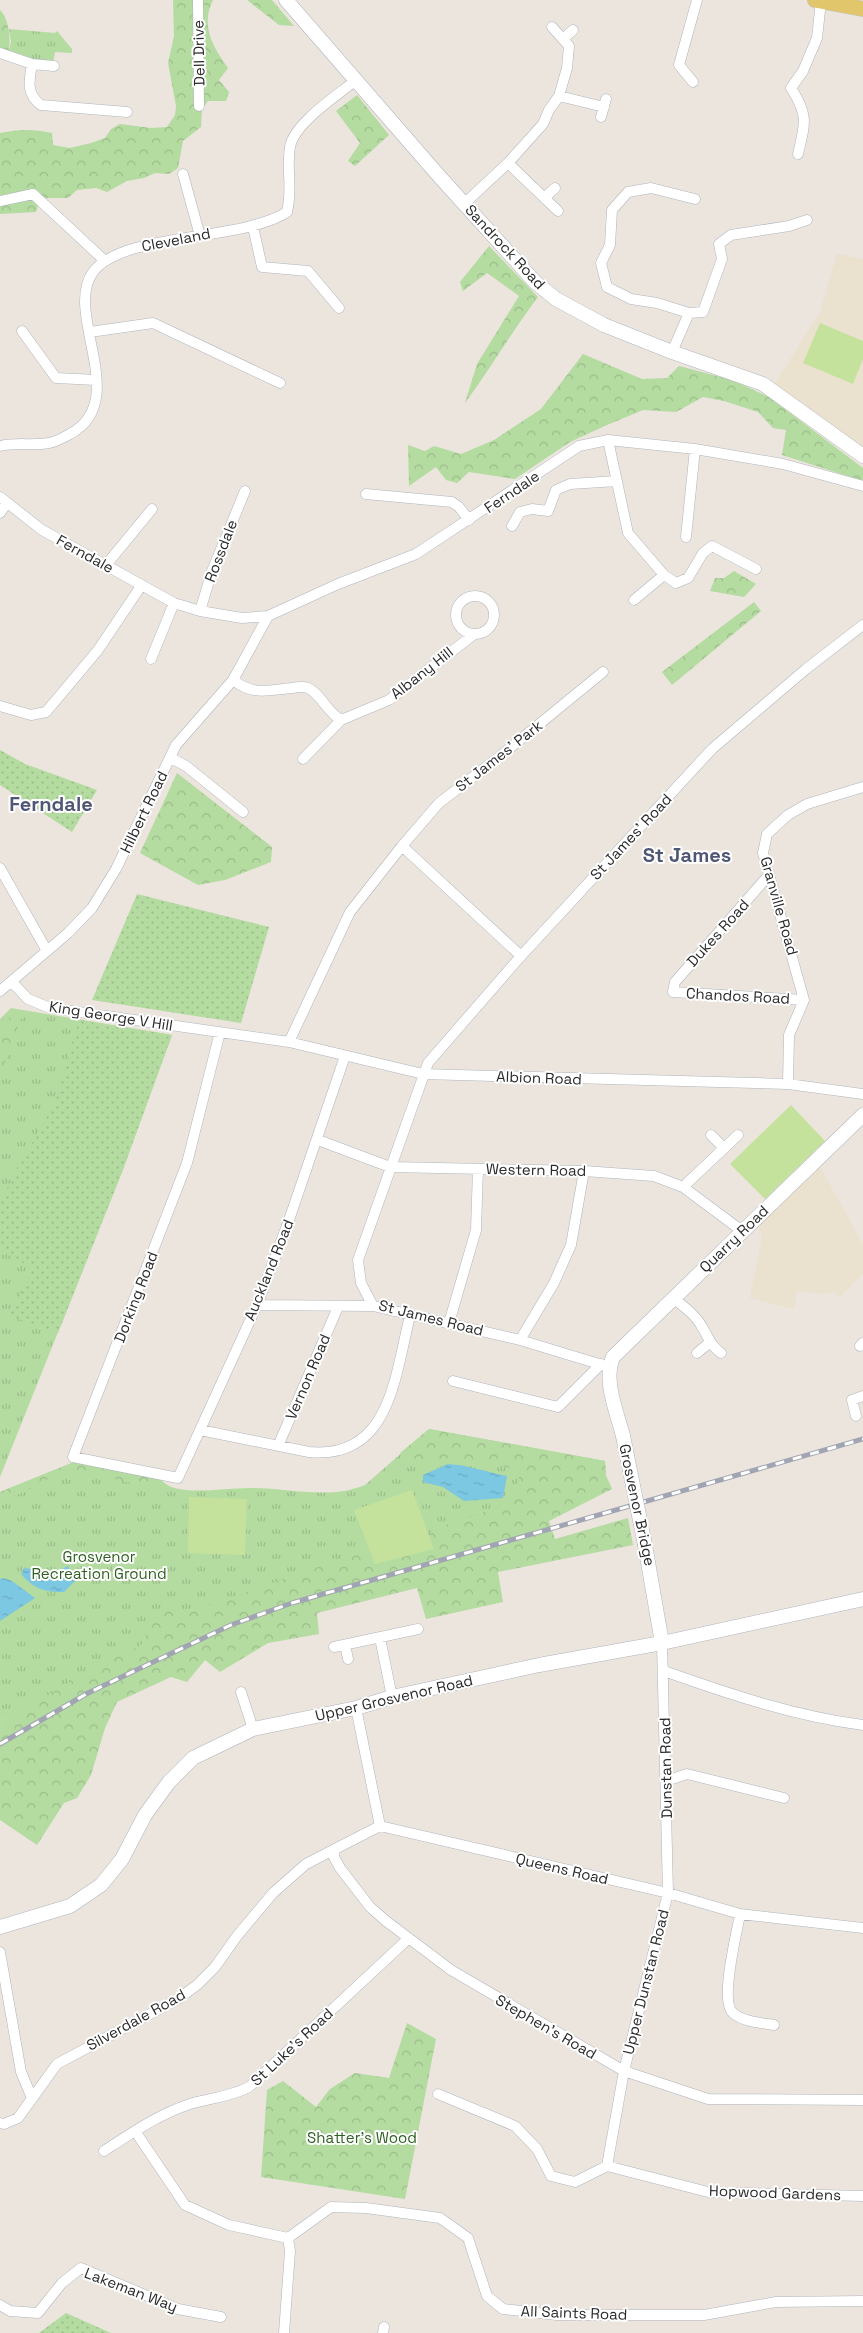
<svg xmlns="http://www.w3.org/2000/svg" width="863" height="2333" viewBox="0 0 863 2333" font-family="'Space Grotesk',sans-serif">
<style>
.education{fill:#eae1cf}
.grass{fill:url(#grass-tufts)}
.forest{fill:url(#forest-crowns)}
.garden{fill:url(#garden-dots)}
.pitch{fill:#c5e29d}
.water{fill:url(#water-ripples)}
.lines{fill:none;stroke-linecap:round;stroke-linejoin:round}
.street-casing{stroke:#b1b4bc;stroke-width:11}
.secondary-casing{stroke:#b1b4bc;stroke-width:15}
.primary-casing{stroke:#c3c3c3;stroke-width:16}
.street{stroke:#fff;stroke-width:10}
.secondary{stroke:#fff;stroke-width:14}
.primary{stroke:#e2c66c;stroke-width:15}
.rail-casing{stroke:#a1a4b2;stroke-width:5}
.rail{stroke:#fff;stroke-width:3;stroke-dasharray:9;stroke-linecap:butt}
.secondary-bridge-casing{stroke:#b1b4bc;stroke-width:15;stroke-linecap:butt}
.secondary-bridge{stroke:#fff;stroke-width:14}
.labels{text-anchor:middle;stroke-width:4;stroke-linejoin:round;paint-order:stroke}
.street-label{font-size:15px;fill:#2a2a2a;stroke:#fff}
.park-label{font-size:15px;fill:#2f6022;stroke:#fff}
.district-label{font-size:20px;font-weight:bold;fill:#4f5676;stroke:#fff}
</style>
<defs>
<pattern id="grass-tufts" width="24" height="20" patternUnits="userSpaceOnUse" patternTransform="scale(1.25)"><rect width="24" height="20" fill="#b4dba0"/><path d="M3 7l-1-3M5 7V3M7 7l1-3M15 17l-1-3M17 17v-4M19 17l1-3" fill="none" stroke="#9bbc8a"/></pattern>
<pattern id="forest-crowns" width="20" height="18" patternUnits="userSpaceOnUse" patternTransform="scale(1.25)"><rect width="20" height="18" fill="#b4dba0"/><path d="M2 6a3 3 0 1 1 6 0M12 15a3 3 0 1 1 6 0" fill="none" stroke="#9bbc8a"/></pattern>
<pattern id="garden-dots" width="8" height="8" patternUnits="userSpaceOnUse" patternTransform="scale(1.25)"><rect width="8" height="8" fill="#b4dba0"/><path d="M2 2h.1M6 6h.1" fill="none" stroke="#9bbc8a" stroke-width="1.8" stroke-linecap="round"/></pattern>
<pattern id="water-ripples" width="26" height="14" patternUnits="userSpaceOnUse" patternTransform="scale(1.25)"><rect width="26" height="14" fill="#7cc7e2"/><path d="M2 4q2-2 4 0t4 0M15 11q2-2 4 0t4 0" fill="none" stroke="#6babc2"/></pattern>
</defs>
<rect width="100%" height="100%" fill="#ebe5de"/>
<path class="education" d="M837,254L863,259V452L772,388L820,312Z
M820,1167L863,1244V1274L840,1297L834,1292L823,1294L797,1291L794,1309L750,1298L762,1237L758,1226Z"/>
<path class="grass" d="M9,29L55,33L57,31L72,49V53L55,52L53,63L8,54L11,42Z
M11,1008L172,1035L122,1172L0,1477V1019Z
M429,1429L605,1461L606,1476L612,1489L52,1704L4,1719L0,1726V1492L74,1462L159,1478C166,1486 174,1489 186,1490C207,1492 229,1488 251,1488C288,1488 329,1500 365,1485Z"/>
<path class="forest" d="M173,0H213C200,26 213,47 228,68L219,80L229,92L226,101H208L202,109L201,127L183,141L178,168L169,174L155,173L144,178L127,181L107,192L96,188L77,190L68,198H47L39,202L36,212L0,214V133C20,129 32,129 52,133L53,145L70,148L91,143L105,138L111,129L120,124L151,128L167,127L175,115L176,106L168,63L174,36Z
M247,0H272L294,26L279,25Z
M0,10C10,20 11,42 8,54L0,51Z
M357,95L389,135L355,166L348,161L360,143L336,111Z
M489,246L538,297C512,331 491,368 465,403L477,364L519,296L487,273L463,291L460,282Z
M583,354L642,379L667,378L679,366L732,380L769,397L863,468V481L782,455L786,430L773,428L758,412L724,401L703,397L676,412L643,410L607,425L570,442L515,479L469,472L457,483L446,480L436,467L409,486L408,445L425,451L434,446L461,454L494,440L541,409Z
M734,571L756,584L744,597L710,591L715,578H724Z
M754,602L761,611L672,685L662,672Z
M177,773L272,847L271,862L225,880L198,885L140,853Z
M23,1014L0,1076V1020Z
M429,1429L605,1461L606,1476L612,1489L549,1521L555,1539L628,1518L633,1545L498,1572L503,1602L426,1619L417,1588L317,1613L319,1634L268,1643L220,1672L205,1660L187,1682L171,1677L117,1702L105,1728L91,1775L77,1798L64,1803L37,1845L0,1820V1726L4,1719L13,1716L98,1665L138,1647L145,1641L146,1631L163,1609L188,1612L359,1553L419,1539L452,1522L471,1517L509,1503L517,1490L520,1469L447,1458L417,1469L400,1453Z
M74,1462L159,1478L166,1486C133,1490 100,1469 67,1473C47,1475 25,1497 0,1499V1492Z
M407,2023L436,2039L405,2199L261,2177L267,2090L283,2081L316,2107L330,2089L355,2073L389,2078Z"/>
<path class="garden" d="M0,750L25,764L97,790L72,832L0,785Z
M137,894L269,927L241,1023L92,1000Z
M79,1020L172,1035L122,1172L58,1333L9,1316L33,1269L0,1250V1201L55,1102Z
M66,2313L111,2333H39Z"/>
<path class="pitch" d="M820,323L863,341V359L853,384L803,363Z
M791,1105L825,1141L765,1199L730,1164Z
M412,1490L434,1549L375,1564L354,1510Z
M189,1497L247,1499L245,1555L188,1553Z"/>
<path class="water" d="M448,1464C469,1465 486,1472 507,1476L503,1498L464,1501L443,1487L423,1482V1475Z
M68,1566L76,1580L64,1592C45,1593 33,1588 21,1574L24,1568C38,1569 55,1575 68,1566Z
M3,1578L12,1581L35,1598L0,1621V1579Z"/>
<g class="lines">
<g class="street-casing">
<path id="street" d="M198,0L199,106
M564,38L573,30
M0,53L32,64L54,66
M32,64C29,81 26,94 41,105L127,112
M693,82L679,65L697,0
M559,96L604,107
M601,117L606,99
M798,154C805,123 809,116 791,88L803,71L817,38L821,1
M508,163L558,211
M183,174L200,236
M544,198L555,188
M0,201L33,194L105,261
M465,203L508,163L543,124L549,110L559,96L567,68L569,46L552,27
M253,227L262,267L308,271L339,308
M689,313L657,303L631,299L607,287L601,263L610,245L612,210L628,192L651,188L695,199
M22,331L56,378L96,380
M90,332L153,323L280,383
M672,352L689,313L703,312L722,259L719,244L731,235L789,226L807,220
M608,440L628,533L664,575L634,600
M0,446C17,442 33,446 49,443C56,442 64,437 70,434C132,401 63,313 93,272C123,232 240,242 287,212C293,187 286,170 290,147C294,123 338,95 356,80
M366,494L452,502L459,507L469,520
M0,497L42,530L174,603L200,611L242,618L268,616L338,584L416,554L579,446L608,440L695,449L783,464L863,486
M0,513L7,503
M512,526L520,512L532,509L548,511L556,490L570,484L617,481
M686,537L695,449
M106,565L152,509
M664,575L676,583L688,578L703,553L712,546L756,569
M456 615a19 19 0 1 1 38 0a19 19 0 1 1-38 0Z
M200,611L212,571L245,491
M151,659L174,603
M233,680C253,696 268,690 292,688C297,687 303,686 308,688C320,693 327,712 341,720L389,700L473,635
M0,706L31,715L46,712L98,650L141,586
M171,758L186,766L243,812
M303,759L341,720
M402,846L521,956
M0,868L47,951
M768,876L675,982L673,992L804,1000
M12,982L28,999L50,1008L289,1042L423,1074L788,1084L863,1094
M0,991L68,933L92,908L116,869L176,745L233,680L268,616
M220,1032L187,1163L73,1457L178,1478L257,1305L288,1223L345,1056
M289,1042L350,912L402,846L439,803L499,757L603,672
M788,1084L789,1035L804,1000L763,853L767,834L788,815L807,804L863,787
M711,1135L723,1147
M318,1140L390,1167L584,1171L654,1176L683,1187L742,1231
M683,1187L738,1135
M673,1298C683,1306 696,1315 702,1327C711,1341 707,1341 721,1353
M257,1305L373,1306
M449,1323L476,1230L478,1169
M520,1340L554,1283L571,1245L584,1171
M860,1346L863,1343
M697,1353L709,1343
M609,1367L520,1340L373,1306L361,1283L358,1260L428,1063L521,956L712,749L806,669L863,625
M453,1381L558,1407L601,1364
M856,1416L852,1400L863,1396
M200,1430L309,1452C391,1460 395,1374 410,1316
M278,1446L338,1307
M380,1638L392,1697
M662,1643L668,1893L624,2071L607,2166L708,2192L863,2196
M345,1645L348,1659
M334,1647L418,1629
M664,1671C729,1694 794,1716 863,1725
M241,1692L253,1729
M356,1708L380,1826L668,1893L740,1914L863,1928
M666,1781L687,1774L784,1798
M380,1826L335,1849L334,1857L340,1868L370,1907L386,1921L451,1970L624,2071L708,2099L863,2100
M740,1914C737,1933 719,2001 733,2013C743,2022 762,2023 774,2025
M0,1952L21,2072L32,2098
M438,2094L515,2126L537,2149L551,2176L575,2182L607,2166
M0,2123L4,2124L18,2118L57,2064L178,1999L197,1985L215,1967L237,1936L273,1893L306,1864L335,1849
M135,2131L185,2205L229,2225L288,2238
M104,2151C130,2134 159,2114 190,2104C210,2098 230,2097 249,2087L409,1938
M288,2238L331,2207L366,2208L440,2218L468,2238L487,2296L503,2309L557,2315H704L776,2302L863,2301
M0,2305L10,2311L38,2313L62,2283L81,2268L178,2309L221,2317
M284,2333L290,2251L288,2238
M383,2333L384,2327"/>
</g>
<g class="secondary-casing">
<path id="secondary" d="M286,0L439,176L535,282L556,299L604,325L672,352L763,384L863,456
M623,1436C617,1412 603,1381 613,1357L863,1115
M645,1545L662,1643
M0,1927L70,1906L101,1885L122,1859L145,1815L169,1782L193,1758L253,1729L356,1708L392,1697L539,1665L662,1643L863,1599"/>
</g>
<g class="primary-casing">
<path id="primary" d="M815,0L863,9"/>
</g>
<use href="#street" class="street"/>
<use href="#secondary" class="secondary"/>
<use href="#primary" class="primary"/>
<g class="rail-casing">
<path id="rail" d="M0,1744L88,1693L231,1625L292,1603L863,1439"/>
</g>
<use href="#rail" class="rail"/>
<g class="secondary-bridge-casing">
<path id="secondary-bridge" d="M623,1436L645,1545"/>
</g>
<use href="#secondary-bridge" class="secondary-bridge"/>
</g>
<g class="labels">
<g class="street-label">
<text transform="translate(199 53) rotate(-91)" y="5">Dell Drive</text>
<text transform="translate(176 240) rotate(-11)" y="5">Cleveland</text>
<text transform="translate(505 247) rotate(47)" y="5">Sandrock Road</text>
<text transform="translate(512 492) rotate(-34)" y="5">Ferndale</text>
<text transform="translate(221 551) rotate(-69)" y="5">Rossdale</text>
<text transform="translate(85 554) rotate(29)" y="5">Ferndale</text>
<text transform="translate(422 673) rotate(-38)" y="5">Albany Hill</text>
<text transform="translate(499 756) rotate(-38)" y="5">St James' Park</text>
<text transform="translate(144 812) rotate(-64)" y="5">Hilbert Road</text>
<text transform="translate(631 837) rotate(-47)" y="5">St James' Road</text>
<text transform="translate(779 906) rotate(74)" y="5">Granville Road</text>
<text transform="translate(718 933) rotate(-48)" y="5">Dukes Road</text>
<text transform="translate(738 996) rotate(3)" y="5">Chandos Road</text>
<text transform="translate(111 1016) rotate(9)" y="5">King George V Hill</text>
<text transform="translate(539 1078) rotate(2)" y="5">Albion Road</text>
<text transform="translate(536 1170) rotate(1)" y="5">Western Road</text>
<text transform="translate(734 1239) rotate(-44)" y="5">Quarry Road</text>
<text transform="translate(269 1270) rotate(-68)" y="5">Auckland Road</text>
<text transform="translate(136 1297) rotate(-69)" y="5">Dorking Road</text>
<text transform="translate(431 1318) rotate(14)" y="5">St James Road</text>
<text transform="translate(308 1377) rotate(-67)" y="5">Vernon Road</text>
<text transform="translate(637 1505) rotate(78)" y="5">Grosvenor Bridge</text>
<text transform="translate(394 1698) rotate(-13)" y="5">Upper Grosvenor Road</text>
<text transform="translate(666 1768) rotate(-91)" y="5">Dunstan Road</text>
<text transform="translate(562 1869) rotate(13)" y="5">Queens Road</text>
<text transform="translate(646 1982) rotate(-76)" y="5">Upper Dunstan Road</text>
<text transform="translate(136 2020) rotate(-29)" y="5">Silverdale Road</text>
<text transform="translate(546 2027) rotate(30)" y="5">Stephen's Road</text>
<text transform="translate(292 2047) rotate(-43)" y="5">St Luke's Road</text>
<text transform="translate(775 2193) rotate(2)" y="5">Hopwood Gardens</text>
<text transform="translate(131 2290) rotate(21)" y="5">Lakeman Way</text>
<text transform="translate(574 2313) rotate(2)" y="5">All Saints Road</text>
</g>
<g class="park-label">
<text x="99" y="1562">Grosvenor<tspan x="99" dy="17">Recreation Ground</tspan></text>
<text x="362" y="2143">Shatter's Wood</text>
</g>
<g class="district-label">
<text x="51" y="811">Ferndale</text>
<text x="687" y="862">St James</text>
</g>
</g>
</svg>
